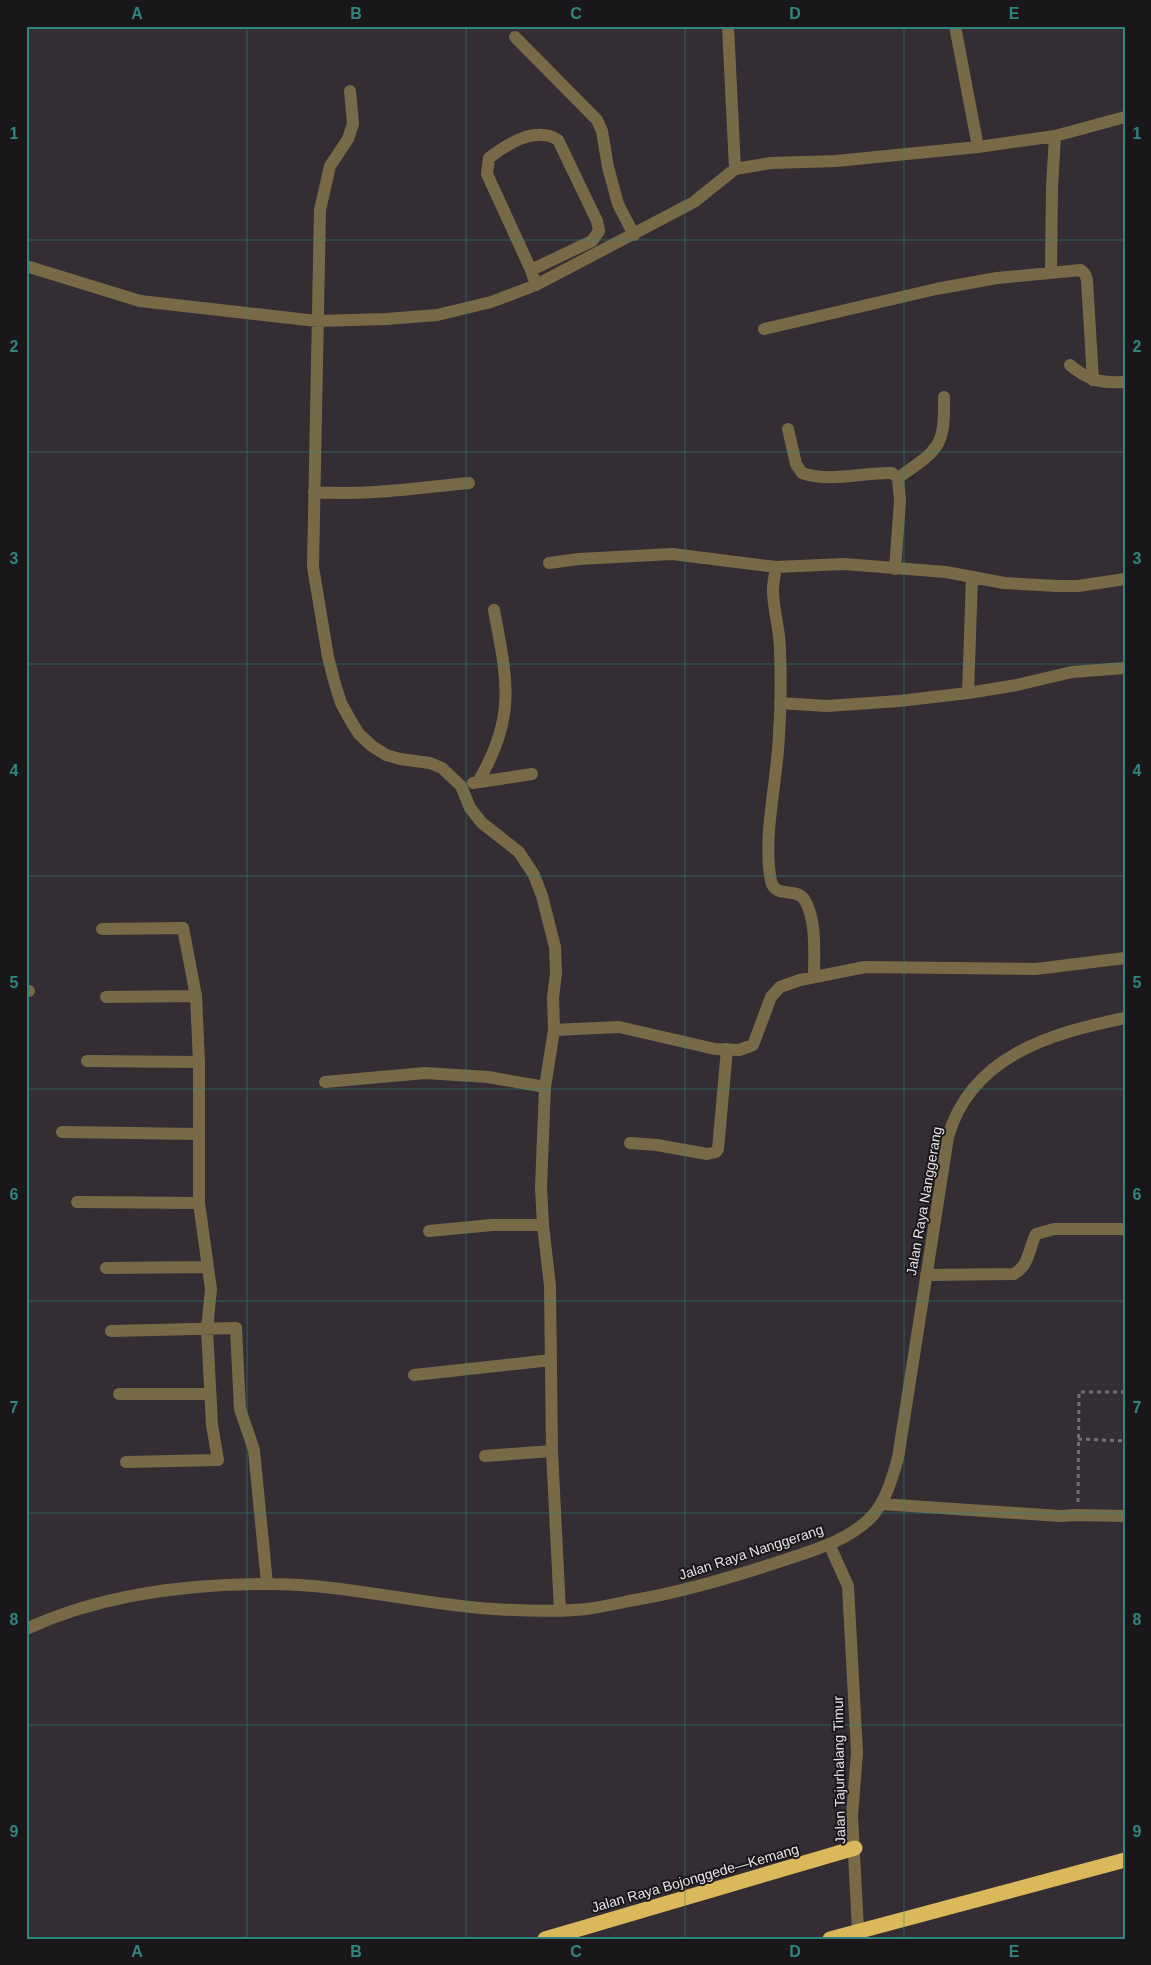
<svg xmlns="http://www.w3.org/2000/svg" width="1151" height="1965" viewBox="0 0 1151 1965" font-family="Arial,sans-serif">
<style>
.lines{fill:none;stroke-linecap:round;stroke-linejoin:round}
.path{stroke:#746f74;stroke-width:3;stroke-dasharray:4 4;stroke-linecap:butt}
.minor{stroke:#786a47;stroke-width:12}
.highway{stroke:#dbb95b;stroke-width:15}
.grid{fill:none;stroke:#2f8680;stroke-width:1;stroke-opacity:0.55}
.labels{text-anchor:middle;stroke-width:4;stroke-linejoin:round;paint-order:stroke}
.street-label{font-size:14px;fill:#e6e2e6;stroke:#1a171a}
.neatline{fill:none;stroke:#2f8680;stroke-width:2}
.grid-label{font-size:16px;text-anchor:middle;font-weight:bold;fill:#2f8680}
</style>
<rect width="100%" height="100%" fill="#342e34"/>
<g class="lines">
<path class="path" d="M1078,1439L1125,1441
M1078,1502L1079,1392H1125"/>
<path class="minor" d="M728,26L735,169
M955,26L978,147
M515,37L597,120L602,131L608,167L618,204L634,235
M350,91L353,124L348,139L330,166L320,210L313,567L328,657L335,684L341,703L352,723L359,734L372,746L386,755L400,759L430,763L442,768L461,786L470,808L482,823L519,852L534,875L542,896L555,947L556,973L553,998L554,1030L545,1087L541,1187L543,1225L550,1286L552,1451L560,1611
M26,266L140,301L317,321L386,319L437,315L491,302L536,285L694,202L735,169L771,163L836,161L978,147L1055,136L1125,117
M531,270L592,241L599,231L597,221L558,140C536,126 507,144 489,158L487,174L531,270L536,285
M1051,272L1052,188L1055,136
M764,329L936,289L997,278L1081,270L1085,274L1087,280L1093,380
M1070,365C1089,381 1100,383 1125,382
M788,429L796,464L802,473C831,483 863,472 892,473L898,478L900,501L895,569
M898,478C938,449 945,449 944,397
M314,492C366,496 417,488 469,483
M549,563L579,559L672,554L776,567L844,564L946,572L1004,583L1057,586H1078L1125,579
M776,567C775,575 773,582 773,590C773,610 780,630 780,650C781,678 781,706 779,733C778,779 762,836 771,881C775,899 796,887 804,899C817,919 814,955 814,977
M968,693L1017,685L1072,672L1125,668
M780,703L827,706L899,701L968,693L972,577
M478,782C517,716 507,680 494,610
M473,783L532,774
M102,929L183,928L196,996L199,1062V1203L211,1289L207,1329L212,1425L218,1460L126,1462
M26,991H29
M106,997L196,996
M554,1030L619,1027L715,1049L739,1050L753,1045L771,997L780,987L800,980L865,967L1036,969L1125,958
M87,1061L199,1062
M325,1082L425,1073L488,1077L545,1087
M62,1132L199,1134
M630,1143L657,1145L707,1154L716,1152L718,1149L727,1049
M77,1202L199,1203
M429,1231L492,1225H543
M106,1268L208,1267
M926,1275L1014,1274C1029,1266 1029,1248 1036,1234L1054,1229H1125
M111,1331L236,1328L240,1409L254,1450L267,1584
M414,1375L551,1360
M119,1394H210
M485,1456L552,1451
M881,1504L1060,1516L1076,1515L1125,1516
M829,1544L848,1586L857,1753L852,1816L858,1930L857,1939
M26,1629C102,1594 186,1584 269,1584C345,1584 418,1604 493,1609C524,1611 556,1612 587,1609C601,1607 615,1604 629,1601C677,1593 723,1580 769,1565C804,1553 849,1543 874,1514C887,1498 892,1478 898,1458L948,1137C971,1056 1051,1033 1125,1018"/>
<path class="highway" d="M545,1939L855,1848
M830,1939L1125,1860"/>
</g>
<path class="grid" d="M247,26V1939M466,26V1939M685,26V1939M904,26V1939M26,240H1125M26,452H1125M26,664H1125M26,876H1125M26,1089H1125M26,1301H1125M26,1513H1125M26,1725H1125"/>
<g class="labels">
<g class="street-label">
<text transform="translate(924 1201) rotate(-80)" y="5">Jalan Raya Nanggerang</text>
<text transform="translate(751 1552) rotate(-18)" y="5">Jalan Raya Nanggerang</text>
<text transform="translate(839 1770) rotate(-91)" y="5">Jalan Tajurhalang Timur</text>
<text transform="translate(695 1878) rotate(-16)" y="5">Jalan Raya Bojonggede—Kemang</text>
</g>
</g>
<rect width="1151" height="1965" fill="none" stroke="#1a171a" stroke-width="55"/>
<rect x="28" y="28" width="1096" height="1910" class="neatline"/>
<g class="grid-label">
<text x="137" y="19">A</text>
<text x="356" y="19">B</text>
<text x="576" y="19">C</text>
<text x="795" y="19">D</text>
<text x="1014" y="19">E</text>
<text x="14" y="139">1</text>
<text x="1137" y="139">1</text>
<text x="14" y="352">2</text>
<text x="1137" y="352">2</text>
<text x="14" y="564">3</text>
<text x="1137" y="564">3</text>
<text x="14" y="776">4</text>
<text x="1137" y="776">4</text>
<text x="14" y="988">5</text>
<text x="1137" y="988">5</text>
<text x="14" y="1200">6</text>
<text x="1137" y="1200">6</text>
<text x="14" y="1413">7</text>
<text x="1137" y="1413">7</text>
<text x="14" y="1625">8</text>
<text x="1137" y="1625">8</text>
<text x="14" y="1837">9</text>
<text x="1137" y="1837">9</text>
<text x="137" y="1957">A</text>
<text x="356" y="1957">B</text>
<text x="576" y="1957">C</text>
<text x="795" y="1957">D</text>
<text x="1014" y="1957">E</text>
</g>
</svg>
